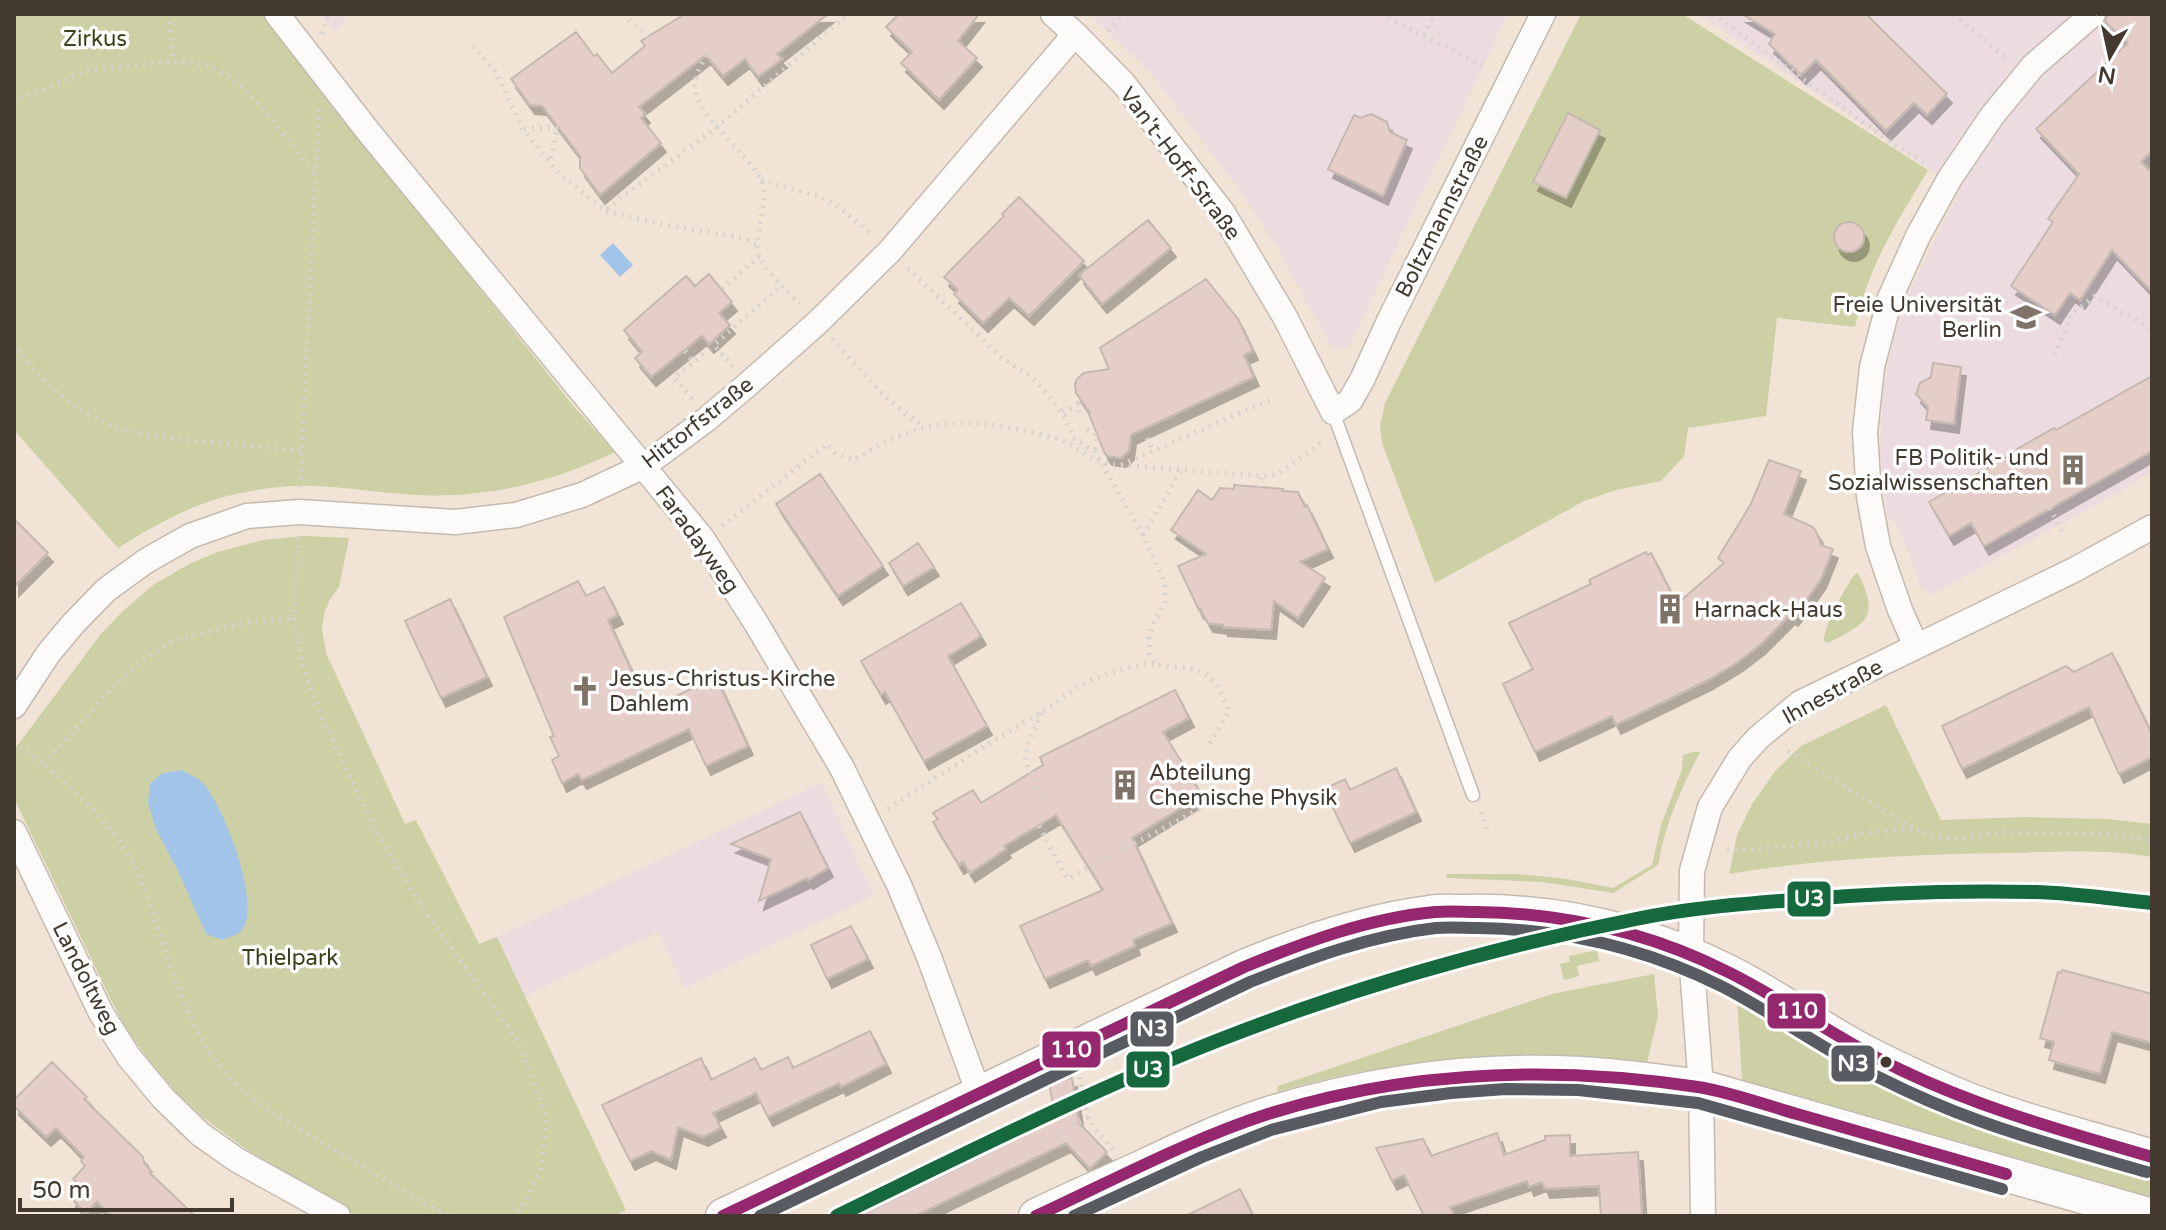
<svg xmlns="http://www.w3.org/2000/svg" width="2166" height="1230" viewBox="0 0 2166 1230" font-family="'Varela Round',sans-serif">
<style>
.education{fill:#eddcdf}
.green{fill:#ccd0a4}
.water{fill:#a3c4e9}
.building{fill:#e5cec7;stroke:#c5b8b1;stroke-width:2;filter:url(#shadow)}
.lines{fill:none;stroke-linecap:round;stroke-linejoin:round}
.lane-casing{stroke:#c5bab0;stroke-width:15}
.street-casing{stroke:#c5bab0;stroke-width:27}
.secondary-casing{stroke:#c5bab0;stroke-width:37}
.path{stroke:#d7d2ce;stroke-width:5;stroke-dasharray:2 6;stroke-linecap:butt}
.lane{stroke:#fdfbf9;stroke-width:12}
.street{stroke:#fdfbf9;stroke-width:24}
.secondary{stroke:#fdfbf9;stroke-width:34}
.bus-1-casing{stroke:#fff;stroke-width:18}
.bus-2-casing{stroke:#fff;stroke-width:18}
.bus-1{stroke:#95276e;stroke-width:12}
.bus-2{stroke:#595b62;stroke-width:12}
.metro-1-casing{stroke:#fff;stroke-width:20}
.metro-1{stroke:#16683d;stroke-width:14}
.bus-dot{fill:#43392f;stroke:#fff;stroke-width:3}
.labels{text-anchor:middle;stroke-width:7;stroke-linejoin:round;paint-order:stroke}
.park-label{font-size:22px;fill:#39431a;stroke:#fff}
.street-label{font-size:22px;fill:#43392f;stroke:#fff}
.poi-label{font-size:22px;fill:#43392f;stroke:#fff;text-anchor:start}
.line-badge{stroke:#fff;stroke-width:3}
.badge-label{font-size:22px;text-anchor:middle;font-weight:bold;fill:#fff}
</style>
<defs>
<filter id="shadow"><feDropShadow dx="5" dy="9" stdDeviation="0" flood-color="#0004"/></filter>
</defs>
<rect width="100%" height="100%" fill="#f1e3d5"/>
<path class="education" d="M320,14H349L335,32Z
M1089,14H1508L1348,348L1332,349L1280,252L1235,184L1149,71Z
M1698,14H2152V471L2116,494L1932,594L1922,590L1898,525L1887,517L1880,453L1883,392L1893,340L1908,294L1960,190Z
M821,783L874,895L685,988L658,932L524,996L497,937Z"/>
<path class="green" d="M14,14H263L329,100L575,408L615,452C552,483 486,498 415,495C381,493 346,487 312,486C290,485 267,488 246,492C199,500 158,523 118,548L14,430Z
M1581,14H1682L1928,170C1898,220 1867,269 1855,327L1777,318L1766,416L1688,428L1684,456L1661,481L1616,490L1584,501L1435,583L1382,443L1380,426L1385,403Z
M304,536L349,538L339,587L331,598L325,610L322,629L326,653L405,824L416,820L479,944L497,937L626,1210L614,1216H356L243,1147L204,1118L177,1093L151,1063L127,1030L111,1000L14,798V750L101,634L123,611L153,585L191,563L218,552L263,540Z
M1858,573C1880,618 1867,623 1828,643L1823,641C1829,615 1840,598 1854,575Z
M1886,705L1941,820L2026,817L2108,819L2152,824V857C2104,849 2053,852 2005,853C1912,854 1820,859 1729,874L1737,835L1752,804L1776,770L1801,746Z
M1693,752H1700C1681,789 1665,824 1658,865L1613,893L1542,882L1447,878L1446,874H1520L1567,879L1613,888L1652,865L1661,825L1682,770L1683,755Z
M1597,950L1599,961L1577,966L1579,976L1564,980L1560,964L1570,962L1569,956Z
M1654,974L1658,1016L1647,1063C1522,1050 1398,1056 1277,1092L1278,1086L1552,994Z
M1737,996L1835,1055L1995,1127L2152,1175V1198L1742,1080Z"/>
<path class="water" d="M613,243L633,265L620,277L600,255Z
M182,770C189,774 198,778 203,783C223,805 266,911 239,933C235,936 227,938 222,940L206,934L179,873L156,829L148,803L150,784L162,773Z"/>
<path class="building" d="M685,14H828L777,54L782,59L758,77L745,59L723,76L706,55L639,107L645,114L641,118L661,143L600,195L580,168V156L542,106L530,105L511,79L576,32L594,56L597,54L612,73L645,46L641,41Z
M899,14H979L958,41L977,58L939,100L901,63L912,52L886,27Z
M1742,14H1866L1947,94L1927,115L1914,103L1886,131L1816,60L1801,75L1769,44L1775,34Z
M2108,14H2152V151L2141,162L2152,173V292L2112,250L2080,300L2070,293L2055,315L2011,286L2053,222L2048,219L2079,174L2036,129L2128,43L2105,22Z
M1568,113L1600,130L1566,198L1533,182Z
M1371,114L1387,122L1390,132L1407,140L1383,196L1328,169L1354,115L1360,118Z
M1019,197L1084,261L1029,316L1009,298L983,323L954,294L958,290L944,277L1004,216L1002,214Z
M1148,220L1171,248L1102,304L1079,275Z
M1834 237a15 15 0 1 1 30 0a15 15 0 1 1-30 0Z
M709,274L732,302L719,313L730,325L709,344L702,336L651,377L635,358L642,352L624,330L686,276L695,286Z
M1206,279L1238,319L1253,351L1244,355L1254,377L1131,435L1129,451L1121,458L1107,456L1104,452L1089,414L1090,413L1076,393L1075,384L1077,379L1084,373L1109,369L1100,348Z
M1933,363L1961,367L1954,424L1926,420L1928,407L1916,394L1920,383L1931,377Z
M2152,376V451L1984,546L1971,523L1949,536L1929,502L2018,450L2017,449L2054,428L2056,430Z
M1769,460L1801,471L1784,514L1813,527L1817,533L1821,545L1833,549L1821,579L1805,602L1793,617L1790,615L1760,645L1738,662L1708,680L1616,725L1612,716L1535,752L1503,684L1533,669L1509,623L1591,584L1589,580L1646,552L1648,555L1651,553L1677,604L1724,563L1718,558L1751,504Z
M820,474L883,566L838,596L776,504Z
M1234,485L1283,489L1282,491L1298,492L1305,507L1307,505L1328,549L1300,562L1325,578L1298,618L1274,601L1271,630L1223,627V625L1208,623L1200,609L1199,610L1178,566L1206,554L1171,530L1198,490L1212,500L1220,488L1234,489Z
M14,519L48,553L14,587Z
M918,543L934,567L903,586L889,563Z
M578,581L586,596L604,587L618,615L608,620L649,709L716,677L748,746L706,766L689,729L582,780L578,774L562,783L552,760L559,756L550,737L554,736L504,617Z
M450,599L487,677L441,698L405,621Z
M961,603L981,636L948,656L987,726L924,761L885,692L881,695L861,661Z
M2112,653L2152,734V757L2119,774L2089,707L1962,769L1942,726L2066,666L2074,672Z
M1175,690L1189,718L1163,732L1202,795L1132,838L1172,923L1133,940L1135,946L1091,966L1088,960L1045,979L1020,926L1103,890L1056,815L1004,846L1006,849L970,873L963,862L959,865L933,822L938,819L933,813L973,790L981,803L1043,765L1040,757Z
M1396,768L1416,812L1350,843L1324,789L1345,779L1350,790Z
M800,812L828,868L808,880L807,878L759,901L771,859L731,844Z
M851,926L868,959L827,979L811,945Z
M2062,970L2152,994V1043L2112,1032L2100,1074L2049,1060L2054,1042L2040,1038L2058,972L2061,973Z
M870,1031L886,1064L841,1087L839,1083L768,1117L756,1093L713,1113L721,1128L703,1137L678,1127L671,1160L651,1151L630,1161L602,1105L701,1058L711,1080L755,1058L761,1070L788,1057L793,1068Z
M52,1062L87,1097L84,1099L143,1157L144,1163L152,1172L150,1173L195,1216H112L97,1202L86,1214L71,1198L81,1187L73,1179L85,1166L81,1161L84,1157L56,1128L46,1137L14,1106V1100Z
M1072,1078L1079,1123L1107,1152L1090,1169L1066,1143L915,1216H859L1056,1120L1049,1083Z
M1497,1133L1504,1155L1545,1140V1136L1570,1135V1156L1638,1152L1642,1216H1601L1599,1186L1545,1189L1542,1182L1529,1187L1527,1181L1450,1207L1454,1216H1424L1404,1175L1392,1181L1376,1148L1423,1139L1431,1156Z
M1240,1189L1253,1216H1186Z"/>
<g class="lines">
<g class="lane-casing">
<path id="lane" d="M1333,412L1473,795"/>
</g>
<g class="street-casing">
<path id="street" d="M277,14L367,130L702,538L756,623L842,768L899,885L929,957L979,1094
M1053,14L1075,34L1124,84L1223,213L1285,317L1333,412L1350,401L1362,380L1390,319L1543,14
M1916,646L1900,610L1878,546L1869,497L1865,432L1872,367L1890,298L1918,236L1950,178L1992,116L2033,66L2093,14
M14,706L48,654L73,624L106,590L146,561L190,536L247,516L299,512L455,522L516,515L582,495L644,466L707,419L747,385L817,323L890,251L1075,34
M14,832L101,1013L129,1057L163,1098L200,1134L237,1160L338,1216
M1703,1216L1701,1087L1691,954L1692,871L1710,807L1740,758L1758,738L1800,703L2074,570L2152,527"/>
</g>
<g class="secondary-casing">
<path id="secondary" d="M723,1216L1244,967C1302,943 1366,921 1429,913C1441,911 1454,912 1465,912C1557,910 1646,931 1728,972C1778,997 1823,1032 1874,1057C1910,1075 1947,1092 1984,1106C2039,1126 2096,1140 2152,1157
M1036,1216C1071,1199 1106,1184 1141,1168C1183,1148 1225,1128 1269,1114C1370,1083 1475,1068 1580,1074C1620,1076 1660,1082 1701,1087L2152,1216"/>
</g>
<path class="path" d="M169,14L173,61
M623,14L648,37
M1381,14L1487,68
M1713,14L1893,144L1929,164
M1954,14L2008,60
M1108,31L1124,14
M322,34L329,14
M1424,35L1435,14
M473,46L495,71L523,129L550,163L564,178L605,210L717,127L848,14
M706,55C702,64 696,73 695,83C693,115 746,151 760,178C772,200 751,238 760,257C767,273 787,291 799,304
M14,103L19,99L87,71L173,61L207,65L239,83L261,106L315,173
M524,129L558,127L550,162
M761,180L820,197L836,205L873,235
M606,211L659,224L743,238L757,245
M908,268L1002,358L1033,378L1063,413L1074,438L1095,452L1143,535L1165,583V602L1153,624L1149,639L1150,654L1155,664C1176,669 1201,664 1215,683C1221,691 1225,703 1229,712L1209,744
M722,289L759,256
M832,339C861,370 887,403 923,426
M14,342L32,368L55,390L82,411L118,429L176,439L304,451
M685,351L693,362
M2055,355L2071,315L2095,296L2152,329
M733,367L714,345L781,286
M692,399L674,378L714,345
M1063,413L1078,404L1079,419
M1087,430L1098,436L1095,452
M1147,438L1153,450
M1121,465L1272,399
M300,487L319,109
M1258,487L1262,476
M2050,508L2062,532
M722,526L827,444L835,453L854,460C916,421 958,415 1030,432C1041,435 1055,437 1065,442C1083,450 1099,467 1120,465L1262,476L1276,475L1323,442
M1143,535L1181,471
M298,538L294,618L302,665L323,720L377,833L424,910L518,1041L547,1119L541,1169L526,1200L515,1216
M1042,713L1027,746L1025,761L1043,797
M14,742C54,771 116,823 136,869C163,931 175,1003 215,1060C241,1097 293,1125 331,1148C364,1168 398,1187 431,1207L450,1216
M1788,751L1912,828
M44,764L111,689L136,665L173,641L233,625L294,618
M888,809C938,776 987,744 1039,714C1051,707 1062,697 1074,689C1094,677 1132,664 1155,664
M1481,812L1489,834
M1039,826L1067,879L1234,791
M1727,851L1827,843L1865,833L1913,828L1936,837L1958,839L1999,832L2104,834L2152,840
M1080,1077L1088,1117L1093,1127L1113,1150
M1043,1139L1088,1117"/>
<use href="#lane" class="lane"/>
<use href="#street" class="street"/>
<use href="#secondary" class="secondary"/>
<g class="bus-1-casing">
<path id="bus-1" d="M723,1216L1244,967C1305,942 1369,918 1435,912C1449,911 1463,912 1477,912C1565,913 1650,933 1728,972C1787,1001 1841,1042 1901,1070C1982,1109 2067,1132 2152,1157
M1036,1216C1112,1181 1188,1140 1268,1114C1409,1070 1552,1065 1698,1087C1730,1092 1765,1105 1797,1114C1867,1134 1936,1154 2006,1174"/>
</g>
<g class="bus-2-casing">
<path id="bus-2" d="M760,1216L1250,982C1310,958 1372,935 1436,928C1450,927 1464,928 1478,928C1563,929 1647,949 1723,987C1777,1015 1825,1051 1880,1078C1912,1094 1946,1109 1980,1121C2035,1141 2091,1156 2147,1172
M1074,1216L1202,1157L1271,1130L1381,1102L1451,1093L1506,1089L1578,1090L1698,1103L2002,1189"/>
</g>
<use href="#bus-1" class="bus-1"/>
<use href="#bus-2" class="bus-2"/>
<g class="metro-1-casing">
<path id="metro-1" d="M837,1216C963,1155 1089,1091 1219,1040C1354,987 1495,947 1636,919C1688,908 1741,904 1794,900C1874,893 1955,890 2035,892C2074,893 2113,899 2152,903"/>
</g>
<use href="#metro-1" class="metro-1"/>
</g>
<defs>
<g id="university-bare" transform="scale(2.4)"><path d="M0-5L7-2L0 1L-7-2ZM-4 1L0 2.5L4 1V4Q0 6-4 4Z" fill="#807469" stroke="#fff" stroke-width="2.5" paint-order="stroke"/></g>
<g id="building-bare" transform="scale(2.4)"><path d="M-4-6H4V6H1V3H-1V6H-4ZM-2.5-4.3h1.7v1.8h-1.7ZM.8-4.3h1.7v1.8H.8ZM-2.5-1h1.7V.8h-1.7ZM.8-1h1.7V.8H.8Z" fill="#807469" stroke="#fff" stroke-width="2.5" paint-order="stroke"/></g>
<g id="church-bare" transform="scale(2.4)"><path d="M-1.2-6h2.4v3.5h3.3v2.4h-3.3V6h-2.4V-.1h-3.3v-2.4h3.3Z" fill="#807469" stroke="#fff" stroke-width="2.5" paint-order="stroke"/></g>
</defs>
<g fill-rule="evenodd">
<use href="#university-bare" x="2026" y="317"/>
<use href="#building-bare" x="2073" y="470"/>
<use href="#building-bare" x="1670" y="609"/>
<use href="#church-bare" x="585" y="691"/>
<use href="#building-bare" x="1125" y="785"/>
</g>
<circle class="bus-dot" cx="1886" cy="1062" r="7"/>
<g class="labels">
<g class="park-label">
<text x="95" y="46">Zirkus</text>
<text x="290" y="965">Thielpark</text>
</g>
<g class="street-label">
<text transform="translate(1181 163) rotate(53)" y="8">Van't-Hoff-Straße</text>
<text transform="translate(1441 216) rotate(-63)" y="8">Boltzmannstraße</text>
<text transform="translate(697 422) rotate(-38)" y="8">Hittorfstraße</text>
<text transform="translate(698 539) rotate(54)" y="8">Faradayweg</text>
<text transform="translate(1832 691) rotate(-29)" y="8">Ihnestraße</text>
<text transform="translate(87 978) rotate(63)" y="8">Landoltweg</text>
</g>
<g class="poi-label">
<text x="2002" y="312" text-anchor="end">Freie Universität<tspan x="2002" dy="25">Berlin</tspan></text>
<text x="2049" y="465" text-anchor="end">FB Politik- und<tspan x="2049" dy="25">Sozialwissenschaften</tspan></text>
<text x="1694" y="617">Harnack-Haus</text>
<text x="609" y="686">Jesus-Christus-Kirche<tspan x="609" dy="25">Dahlem</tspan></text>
<text x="1149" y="780">Abteilung<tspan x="1149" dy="25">Chemische Physik</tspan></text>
</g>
</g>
<g class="line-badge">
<rect x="1786" y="880" width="46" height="38" rx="8" fill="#16683d"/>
<rect x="1766" y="992" width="61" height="38" rx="8" fill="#95276e"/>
<rect x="1129" y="1010" width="46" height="38" rx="8" fill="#595b62"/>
<rect x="1041" y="1030" width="61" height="39" rx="8" fill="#95276e"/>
<rect x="1830" y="1044" width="46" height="39" rx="8" fill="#595b62"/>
<rect x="1125" y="1050" width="46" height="39" rx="8" fill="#16683d"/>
</g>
<g class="badge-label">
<text x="1809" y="906">U3</text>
<text x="1797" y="1018">110</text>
<text x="1152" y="1036">N3</text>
<text x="1071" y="1057">110</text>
<text x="1853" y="1071">N3</text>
<text x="1148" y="1077">U3</text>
</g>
<rect width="2166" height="1230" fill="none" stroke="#43392f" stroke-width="32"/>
<g transform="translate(2110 56) rotate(189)" stroke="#ffffff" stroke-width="6" paint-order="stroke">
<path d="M0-6L14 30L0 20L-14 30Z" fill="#43392f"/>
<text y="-12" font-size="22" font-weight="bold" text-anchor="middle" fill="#43392f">N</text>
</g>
<path d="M20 1198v12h212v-12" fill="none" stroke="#43392f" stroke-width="4"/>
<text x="32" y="1198" font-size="24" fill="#43392f" stroke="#ffffff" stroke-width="6" paint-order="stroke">50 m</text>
</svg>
